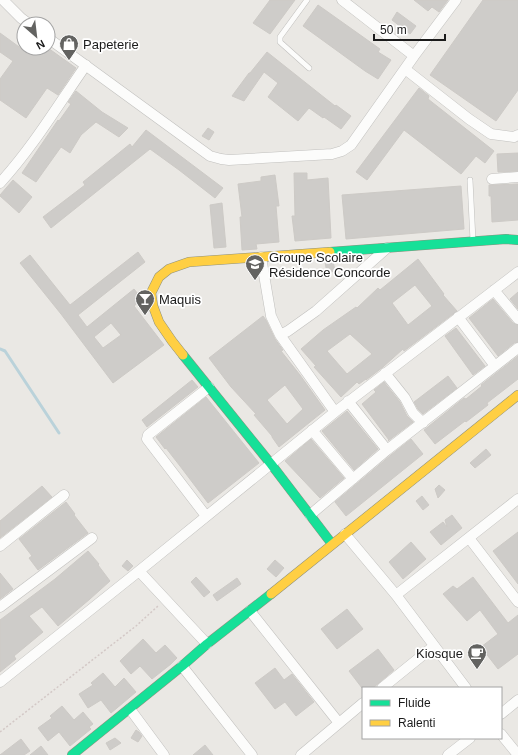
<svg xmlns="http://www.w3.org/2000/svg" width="518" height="755" viewBox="0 0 518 755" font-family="Arial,sans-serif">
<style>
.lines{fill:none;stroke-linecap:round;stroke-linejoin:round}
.stream{stroke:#bad2da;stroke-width:3}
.building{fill:#ceccc9;stroke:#cdcac6;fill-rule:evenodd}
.lane-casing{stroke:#c1c0be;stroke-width:6}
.street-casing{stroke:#c1c0be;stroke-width:11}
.fast-casing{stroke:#8f917e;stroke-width:10}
.slow-casing{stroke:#8f917e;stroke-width:10}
.path{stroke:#d3c8c6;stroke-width:1.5;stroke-dasharray:2 2;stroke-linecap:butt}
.lane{stroke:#fcfcfb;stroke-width:5}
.street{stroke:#fcfcfb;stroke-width:10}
.fast{stroke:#16e098;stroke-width:9}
.slow{stroke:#ffcf43;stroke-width:9}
.labels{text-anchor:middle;stroke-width:3.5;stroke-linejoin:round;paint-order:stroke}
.poi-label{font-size:13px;fill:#1b1b1b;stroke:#fff;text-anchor:start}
</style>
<rect width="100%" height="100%" fill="#eae8e4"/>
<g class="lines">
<path class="stream" d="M0,349L5,351L59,433"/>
</g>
<path class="building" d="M270,0H295L270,34L253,23Z
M414,0H448L439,12L432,7L428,11Z
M483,0H518V90L496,121L430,75Z
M318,5L380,49L378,52L391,60L378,79L365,71L303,26Z
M397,12L416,26L410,34L392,20Z
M0,33L22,49L48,48L76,68L58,95L47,88L26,118L0,100V79L13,61L0,52Z
M267,52L335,106L336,105L351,116L341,129L324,117L323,118L309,108L298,121L268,97L278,83L264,72L244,101L232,96L249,73H250Z
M419,88L429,96L428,99L494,151L485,163L476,156L461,174L404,130L367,180L356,172Z
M76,91L102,112L128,128L119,137L96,122L81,135L70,153L61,147L36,182L22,173L58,120L59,121L71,104L68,102Z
M208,128L214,132L209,140L202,136Z
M146,130L223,188L215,198L179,170L150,149L51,228L43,217L85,185L83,182L130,144L132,147Z
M518,153V171L498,172L497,154Z
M294,173H307V180L328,178L331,238L295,241L292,216H295Z
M275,175L279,206H276L279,242L256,244L257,249L242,250L240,217H242L238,184L261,181V177Z
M13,180L32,197L19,213L0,196V195Z
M518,184V220L492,222L491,196H489V185H492Z
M461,186L464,229L346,239L342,195Z
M222,203L226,247L214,248L210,205Z
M138,252L145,262L78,315L87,327L134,289L142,299L134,306L164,345L113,383L61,314L20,263L30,255L70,305ZM111,323L121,335L103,348L94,337Z
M418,259L444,294L443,295L457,311L404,351L403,349L383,367L366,380V379L359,384L357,382L341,397L314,367L316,366L301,349L323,330L356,307L357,308L378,288L380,290ZM415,285L432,306L408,325L392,303ZM350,334L372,354L347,374L327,351Z
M333,261L335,271L327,273L325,262Z
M518,292V309L510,299Z
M493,299L513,323L518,325V342L514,343L498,356L469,318Z
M263,316L266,320L275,339L283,350L281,351L300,375L325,410L279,447L272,437V436L254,415L256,414L231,387L209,358ZM285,385L303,409L287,424L267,400Z
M456,328L485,366L473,375L445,336Z
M518,356V379L487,403L488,405L466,422L465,421L435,444L424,430L427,428L429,426L464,398L466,399L482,386L481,385Z
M448,376L457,388L423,414L418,409L414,402Z
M192,380L198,387L147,427L142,420Z
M384,382L400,402L407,416L413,422L388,441L389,440L362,404L376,392L374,390Z
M206,397L259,463L208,503L180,466L166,448L165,449L156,437Z
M347,411L378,449L354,470L322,431Z
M311,439L344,478L320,498L285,461Z
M411,439L423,454L346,516L335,502L391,455Z
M486,449L491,455L475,468L470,463Z
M439,485L445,490L438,498L435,489Z
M42,486L52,497L0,538V521Z
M422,496L429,505L423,510L416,501Z
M66,502L75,514L74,515L88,533L38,570L29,558L32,556L19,539Z
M452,515L462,528L441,545L430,532L443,522L447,527L445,520Z
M518,532V584L493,551Z
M411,542L426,559L403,579L389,562Z
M88,551L99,564L98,565L110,581L90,599L58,626L42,607L29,616L43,632L14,656L16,659L0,672V620L55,579Z
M127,560L133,566L128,571L122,566Z
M275,560L284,568L276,577L267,569Z
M0,573L13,589L0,599Z
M196,577L210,592L204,597L191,582Z
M473,577L508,623L518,615V654L498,669L481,647L498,634L480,610L467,621L443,594L453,586L457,589Z
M237,578L241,584L217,601L213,595Z
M347,609L363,629L337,649L321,629Z
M143,639L156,653L165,645L177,658L171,664L152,679L140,666L131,674L120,661Z
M378,649L394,670L373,688H362L349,671Z
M275,668L284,680L292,674L314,702L296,716L285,702L275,709L255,683Z
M103,673L115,687L124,678L136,692L111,713L101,700L88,708L79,694L93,685L91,683Z
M62,706L74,720L83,712L93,724L89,727L91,729L70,746L59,732L48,741L38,728L52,718L50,716Z
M136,730L139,732L142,736L138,742L131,738Z
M115,738L121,743L110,750L106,743Z
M21,739L30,751L24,755H0Z
M205,745L213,755H193Z
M41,746L48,755H30Z"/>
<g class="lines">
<g class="lane-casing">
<path id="lane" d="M307,0L280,37V42L309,68
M470,180L473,241"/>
</g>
<g class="street-casing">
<path id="street" d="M3,0L21,18L29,24
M342,0L414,56
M48,38L210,156L221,159L229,160L332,154L342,151L351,145L414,56L456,0
M405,69L469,119L491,134L514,137L518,135
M492,179L518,177
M0,183C33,147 58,105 86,65
M261,257L271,316L280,335L288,331L316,311L387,248
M494,290L518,319
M458,317L495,366
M280,335L335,412
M385,373L405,398L413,413L423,423
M348,401L387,450
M312,430L353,479
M310,515L387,450L518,348
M206,516L147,439L148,435L209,387
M345,534L396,595L466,688
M469,538L518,602
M0,546L64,495
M139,571L207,644
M396,595L518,499
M0,607L92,538
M250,611L339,723
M182,666L252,755
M0,682L139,571L335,412L518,272
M382,688L434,646
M130,709L164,755
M501,714L518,700
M501,734L518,755
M301,755L363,703
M448,755L470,738"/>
</g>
<g class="fast-casing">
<path id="fast" d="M330,252L506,239L518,240
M183,355L271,464L332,544
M72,755L182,666L207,644L271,594"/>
</g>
<g class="slow-casing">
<path id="slow" d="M183,355L172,341L159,322L153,306L151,293L159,277L169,269L189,262L330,252
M271,594L518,395"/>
</g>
<path class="path" d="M0,732L136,626L158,606"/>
<use href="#lane" class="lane"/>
<use href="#street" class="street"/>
<use href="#fast" class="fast"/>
<use href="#slow" class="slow"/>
</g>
<defs>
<g id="shop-pin" transform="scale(1)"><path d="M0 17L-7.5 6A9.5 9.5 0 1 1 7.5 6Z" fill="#636361" stroke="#fff"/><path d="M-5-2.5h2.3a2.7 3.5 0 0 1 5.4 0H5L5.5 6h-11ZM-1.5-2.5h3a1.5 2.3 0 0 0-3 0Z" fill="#fff"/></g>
<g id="school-pin" transform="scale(1)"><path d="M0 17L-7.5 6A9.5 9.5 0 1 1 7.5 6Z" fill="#636361" stroke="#fff"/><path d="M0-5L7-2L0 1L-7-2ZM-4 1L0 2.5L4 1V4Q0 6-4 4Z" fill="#fff"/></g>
<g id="bar-pin" transform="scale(1)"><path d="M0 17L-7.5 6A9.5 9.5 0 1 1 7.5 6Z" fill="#636361" stroke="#fff"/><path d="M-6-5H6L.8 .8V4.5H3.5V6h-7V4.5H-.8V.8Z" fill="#fff"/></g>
<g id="cafe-pin" transform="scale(1)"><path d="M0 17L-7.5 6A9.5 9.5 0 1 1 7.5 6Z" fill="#636361" stroke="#fff"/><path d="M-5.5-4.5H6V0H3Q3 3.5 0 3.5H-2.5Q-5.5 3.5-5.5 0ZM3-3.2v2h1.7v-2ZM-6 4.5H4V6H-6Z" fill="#fff"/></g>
</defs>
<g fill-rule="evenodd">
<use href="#shop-pin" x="69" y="44"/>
<use href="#school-pin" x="255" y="264"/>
<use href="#bar-pin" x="145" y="299"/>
<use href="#cafe-pin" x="477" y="653"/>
</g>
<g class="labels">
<g class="poi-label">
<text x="83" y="49">Papeterie</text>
<text x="269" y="262">Groupe Scolaire<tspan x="269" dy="15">Résidence Concorde</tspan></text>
<text x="159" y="304">Maquis</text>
<text x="463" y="658" text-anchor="end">Kiosque</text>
</g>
</g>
<rect x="362" y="687" width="140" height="52" fill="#ffffff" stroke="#a4a4a4"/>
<rect x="370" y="700" width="20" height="6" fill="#16e098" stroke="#a4a4a4"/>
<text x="398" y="707" font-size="12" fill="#1b1b1b">Fluide</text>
<rect x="370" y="720" width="20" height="6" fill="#ffcf43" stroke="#a4a4a4"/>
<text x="398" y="727" font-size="12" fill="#1b1b1b">Ralenti</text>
<g transform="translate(36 36) rotate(152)"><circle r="19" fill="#ffffff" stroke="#a4a4a4"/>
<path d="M0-3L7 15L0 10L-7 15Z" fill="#636361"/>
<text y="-6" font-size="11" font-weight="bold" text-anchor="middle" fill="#1b1b1b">N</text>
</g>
<path d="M374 34v6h71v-6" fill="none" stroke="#1b1b1b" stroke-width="2"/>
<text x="380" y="34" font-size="12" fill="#1b1b1b" stroke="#ffffff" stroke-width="3" paint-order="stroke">50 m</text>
</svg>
